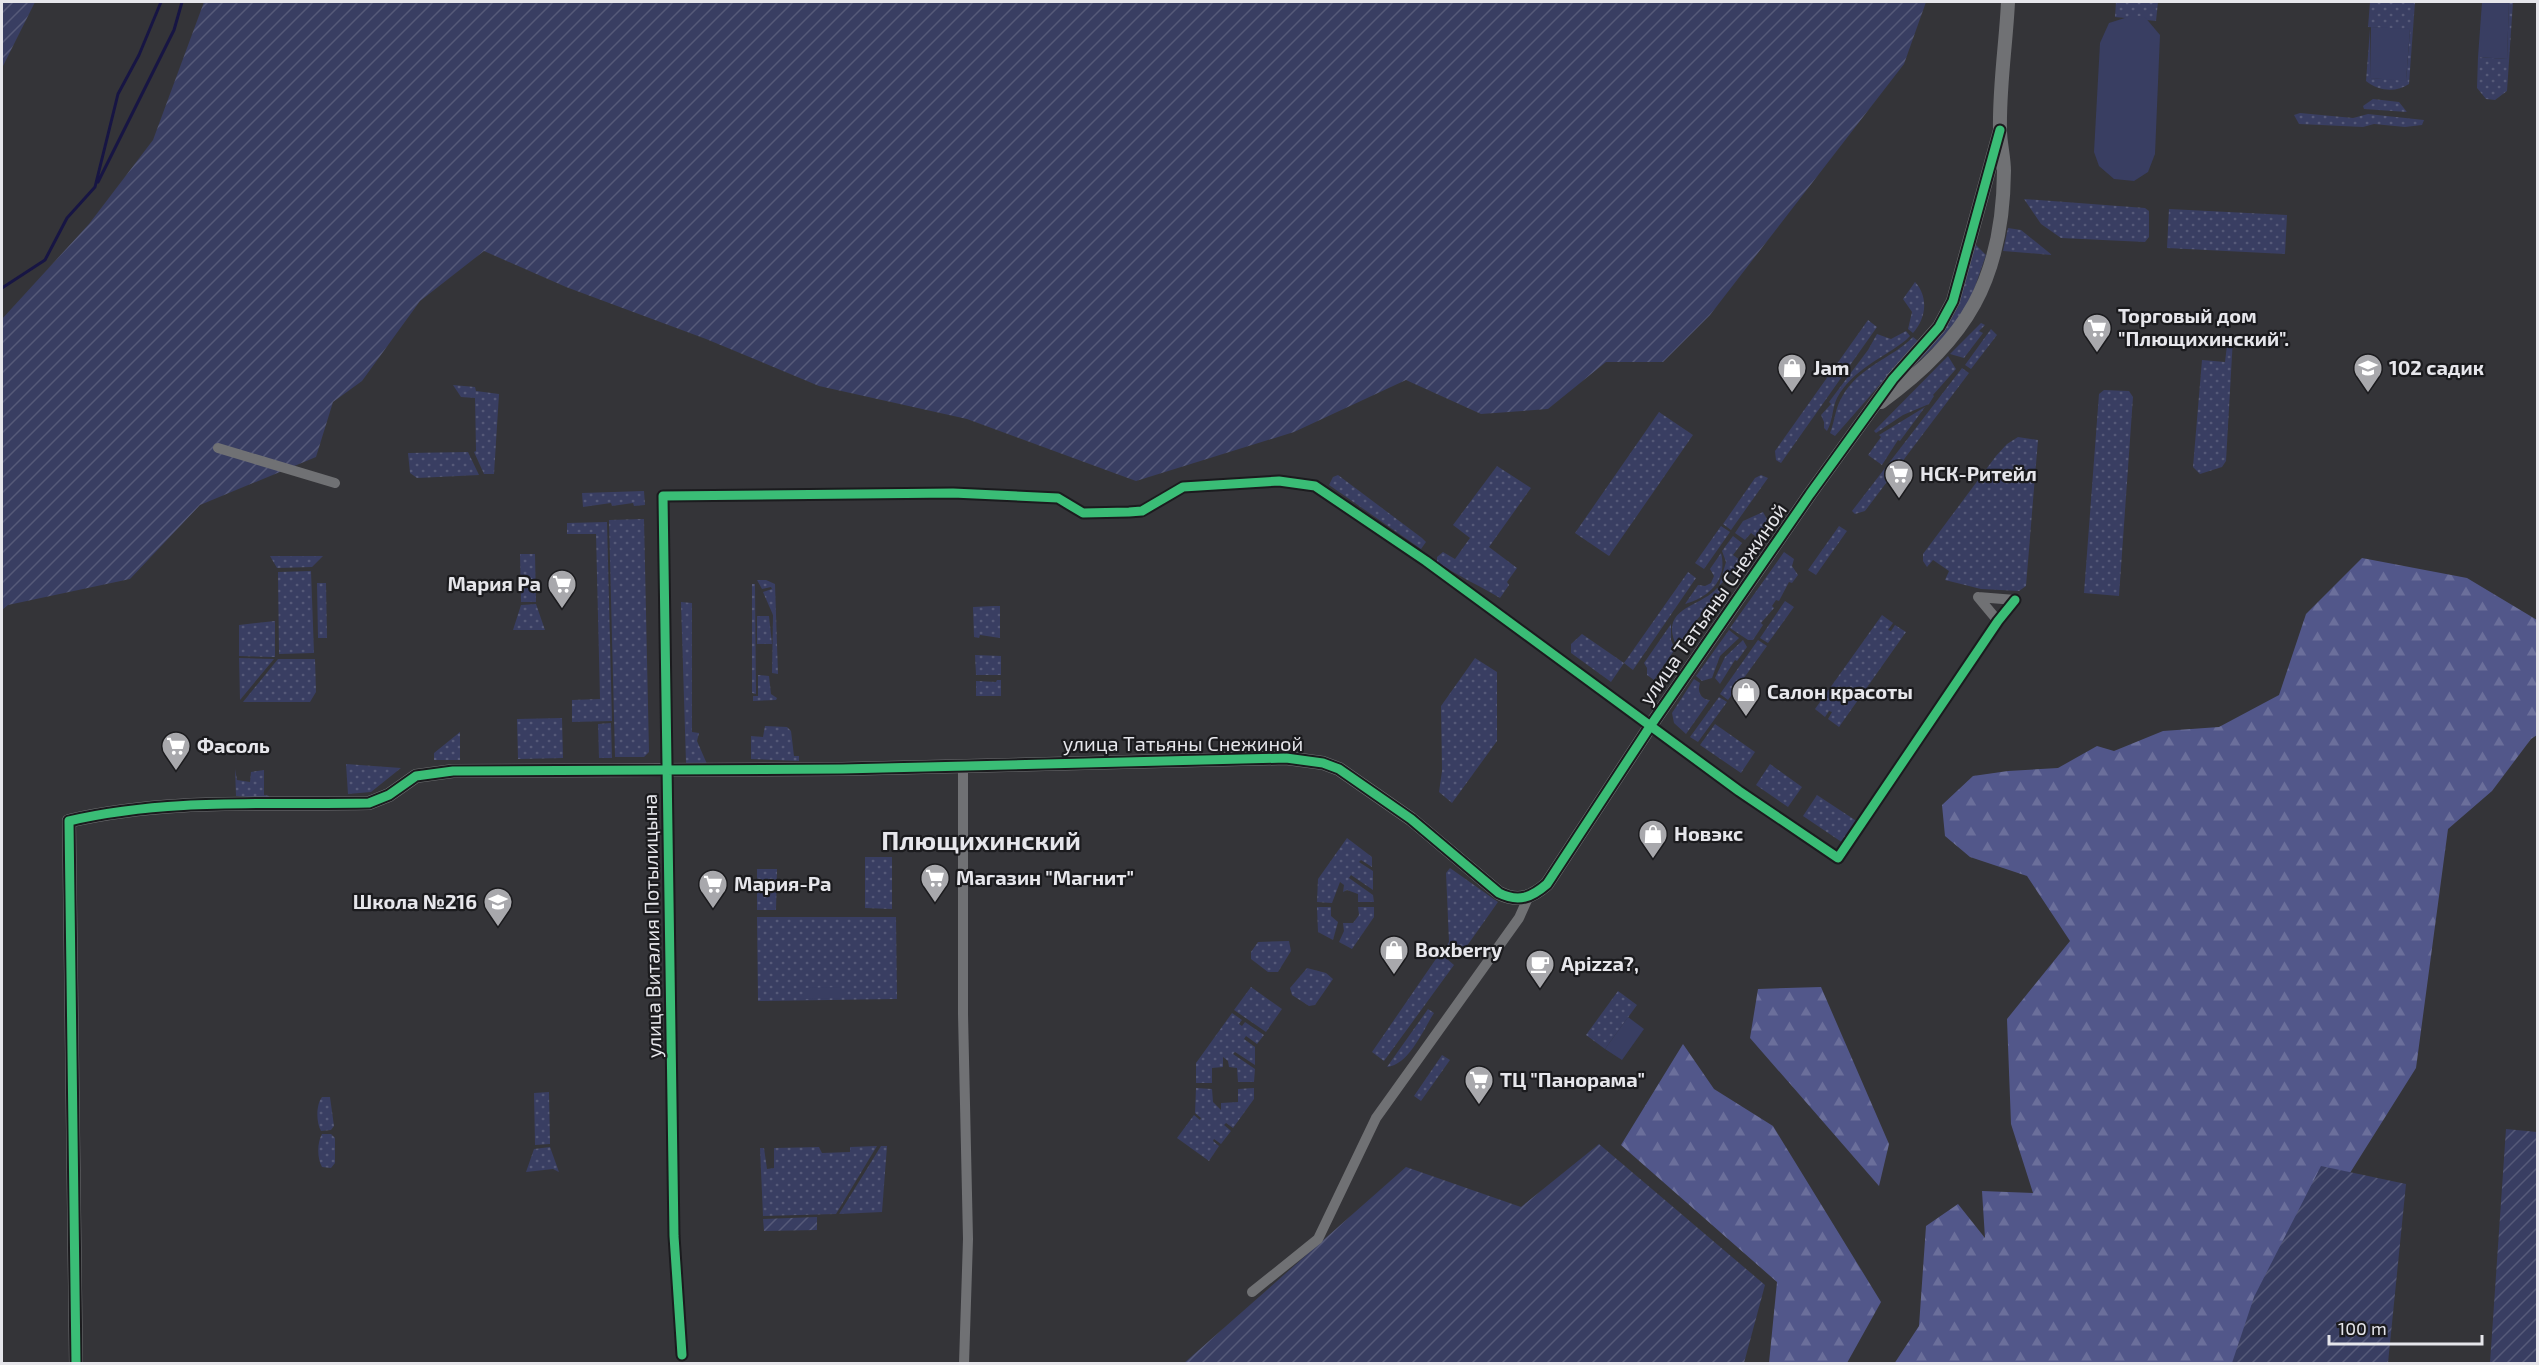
<svg xmlns="http://www.w3.org/2000/svg" width="2539" height="1365" viewBox="0 0 2539 1365" font-family="'Exo 2',sans-serif">
<style>
.grass{fill:url(#grass-dots)}
.forest{fill:url(#forest-firs)}
.garden{fill:url(#garden-furrows)}
.pitch{fill:#393e62}
.lines{fill:none;stroke-linecap:round;stroke-linejoin:round}
.stream{stroke:#171544;stroke-width:3}
.minor{stroke:#707174;stroke-width:10}
.tertiary{stroke:#707174;stroke-width:14}
.cycleway-casing{stroke:#1b1b1e;stroke-width:13}
.cycleway{stroke:#3abd76;stroke-width:9}
.labels{text-anchor:middle;stroke-width:4.5;stroke-linejoin:round;paint-order:stroke}
.poi-label{font-size:20px;font-weight:bold;fill:#e6e6eb;stroke:#1b1b1e;text-anchor:start}
.street-label{font-size:20px;fill:#e6e6eb;stroke:#1b1b1e}
.district-label{font-size:26px;font-weight:bold;fill:#e6e6eb;stroke:#1b1b1e}
</style>
<defs>
<pattern id="grass-dots" width="8" height="8" patternUnits="userSpaceOnUse" patternTransform="scale(1.5)"><rect width="8" height="8" fill="#393e62"/><path d="M2 2h.1M6 6h.1" fill="none" stroke="#565a79" stroke-width="1.8" stroke-linecap="round"/></pattern>
<pattern id="forest-firs" width="22" height="20" patternUnits="userSpaceOnUse" patternTransform="scale(1.5)"><rect width="22" height="20" fill="#52578a"/><path d="M5 1l3.5 6h-7zM16 11l3.5 6h-7z" fill="#6b6f9b"/></pattern>
<pattern id="garden-furrows" width="10" height="10" patternUnits="userSpaceOnUse" patternTransform="scale(1.5)"><rect width="10" height="10" fill="#393e62"/><path d="M-1 1l2-2M0 10L10 0M9 11l2-2" fill="none" stroke="#565a79"/></pattern>
</defs>
<rect width="100%" height="100%" fill="#343438"/>
<path class="grass" d="M2116,2H2158L2156,21L2115,17Z
M2370,2H2415L2409,84C2396,93 2378,91 2366,81L2370,29V78L2406,80L2410,30L2368,27Z
M2509,2H2513L2507,91L2495,100L2486,99L2477,88L2478,57L2507,59Z
M2373,99L2399,102L2407,112L2364,109L2363,106Z
M2300,113L2353,118L2368,114L2424,120L2422,125L2405,127L2374,124L2363,127L2299,124L2294,115Z
M2024,199L2145,208L2149,211V237L2145,242L2061,238L2041,224Z
M2169,209L2287,215L2285,254L2167,248Z
M2008,228L2021,230L2052,255L2003,251Z
M1973,242L1986,255L1968,307L1954,328L1903,376L1947,326L1959,305Z
M1915,282C1929,297 1926,319 1913,333L1908,329L1912,312L1903,299Z
M1868,320L1877,327L1781,463L1776,460L1775,451Z
M1981,323L1985,325L1979,331L1983,333L1964,358L1950,354Z
M1991,329L1997,335L1971,369L1965,365Z
M1906,331L1910,336L1906,340C1882,359 1853,369 1837,398C1832,408 1833,421 1827,431L1824,428V422L1821,415L1831,404L1829,402L1868,350L1877,334L1891,339Z
M1913,337L1918,341L1835,436L1830,433C1835,421 1835,408 1842,397C1858,367 1891,359 1913,337Z
M2228,337L2233,338L2226,461L2222,467L2200,474L2193,467L2202,360L2225,362Z
M1948,356L1956,369L1933,395L1934,396L1929,404L1903,415L1876,433L1874,431Z
M1962,368L1969,373L1865,511L1855,514L1852,511Z
M453,385L475,387L476,391L499,394L494,474H484L474,452L476,451L475,398L461,397Z
M2104,390L2129,391L2133,397L2119,596L2084,593L2099,394Z
M1925,407L1900,441L1898,440L1882,465L1868,455L1881,437L1879,435Z
M1659,412L1693,435L1609,556L1575,533Z
M2018,437L2038,440L2026,586L2019,591L1981,589L1945,580L1949,571L1933,560L1927,567L1923,561V554L1996,456L2007,444Z
M468,452L479,475L417,478L410,473L408,453Z
M1497,466L1531,488L1489,547L1517,568L1507,582L1509,585L1500,598C1478,585 1458,576 1437,562V557L1443,552L1455,559L1470,538L1453,525Z
M1338,475L1422,538L1426,542L1421,549L1329,485L1333,477Z
M1761,475L1768,478L1731,530L1723,524L1755,478Z
M644,491L645,505L634,506L633,503L612,506L611,503L583,507L582,493Z
M1763,512L1767,519L1766,528L1758,538L1751,533L1745,540L1735,533L1743,521Z
M644,519L649,752L644,757H615L609,520Z
M607,522L612,721L572,722V700L600,699L596,534H567V523Z
M1721,526L1730,532L1704,569L1695,563Z
M1839,526L1847,531L1816,575L1808,570Z
M1733,536L1742,543L1733,555L1743,562L1719,586L1726,562L1722,551Z
M1784,552L1794,559L1792,566L1798,575L1792,583L1789,582L1779,601L1776,600L1772,606L1774,608L1761,623L1763,625L1753,640H1748L1730,628Z
M1721,553C1728,580 1709,597 1685,604L1698,585L1705,586L1711,583L1714,576L1710,569Z
M520,554H535L536,602H521Z
M270,556H323L312,567L277,568Z
M311,571L314,653L279,654L278,572Z
M1688,572L1696,578L1633,670L1624,663L1611,682L1571,653V644L1582,634L1624,663Z
M757,580H766L775,584L778,674L772,673L773,615L763,592L772,589L771,587L762,589Z
M317,583H326L327,638H318Z
M752,584H755L756,694L752,693Z
M1717,588L1722,591L1694,623L1677,647C1657,607 1702,607 1717,588Z
M1785,601L1794,607L1768,643L1760,638Z
M681,602L692,603V732L699,733L697,741L707,764L686,763Z
M536,604L545,630H513L521,605Z
M994,606H1000V638L980,635L979,638L974,637L973,607Z
M1882,615L1893,623L1888,630L1891,631L1895,625L1906,632L1839,727L1828,719L1832,712L1829,711L1825,717L1815,709Z
M757,616H769L772,644H757Z
M275,621V657L239,656V625Z
M1671,624V640L1675,649L1654,680L1647,675V668L1644,663Z
M1729,630L1739,638L1720,656L1712,678L1702,681L1696,676Z
M1743,640L1747,647L1737,661L1735,660L1720,684L1715,678L1725,657Z
M1758,640L1767,646L1728,700L1720,694Z
M975,655L1001,656V675H976Z
M239,658L274,659L240,700Z
M1475,658L1497,672V741L1452,803L1439,792L1442,771L1441,706Z
M278,659H315L316,692L310,702H243Z
M758,675L769,676L771,694L777,698L776,700L753,701V696H758Z
M1694,679L1700,683C1697,692 1701,699 1710,700L1686,734L1674,723L1672,713Z
M997,680H1001V696H976V681L996,682Z
M1719,697L1727,702L1698,742L1690,737Z
M562,718L563,758L518,759L517,719Z
M611,723L612,758H599L598,724Z
M1715,724L1755,752L1741,773L1700,745Z
M765,726L787,727L791,731L794,756H799V761L751,759V736L763,737Z
M460,732V760H434V753Z
M346,764L401,768L371,792L348,794Z
M1770,764L1802,787L1788,807L1756,785Z
M235,769L237,780L250,782L251,772L264,770V795L269,796V799L236,796Z
M1817,795L1858,822L1843,843L1803,816Z
M1347,838L1372,857V867L1361,860L1359,862L1373,871V890L1351,875L1349,878L1373,895L1374,902H1358V894L1347,890L1343,892L1344,885L1340,882L1332,903L1317,902L1318,879Z
M865,857H892V909L865,908Z
M1450,868L1498,902L1457,960L1444,949L1449,942L1446,873Z
M757,869H777L776,910H757Z
M1317,907H1331V916L1338,922L1333,940L1318,932Z
M1358,907H1374V917L1352,949L1339,942L1344,931L1343,923H1353L1359,915Z
M757,917H896L897,999L758,1001Z
M1289,941L1291,951L1278,972H1268L1251,959V952L1258,942Z
M1440,953L1454,965L1384,1061L1372,1052Z
M1307,968L1326,973L1333,979L1315,1005L1309,1006L1292,995L1290,988Z
M1251,987L1282,1009L1266,1032L1234,1010Z
M1618,991L1637,1005L1605,1049L1586,1035Z
M1428,1009L1434,1013C1423,1030 1409,1065 1387,1067Z
M1232,1013L1242,1020L1239,1024L1242,1026L1245,1022L1264,1035L1257,1044L1246,1036L1244,1039L1255,1047V1065L1235,1052L1233,1054L1255,1069L1254,1082H1238L1237,1068L1229,1067L1228,1061L1223,1057V1067L1212,1068V1083H1196V1063Z
M1442,1055L1450,1060L1421,1101L1414,1096Z
M1196,1088L1212,1089L1213,1102L1221,1110V1103L1238,1102V1089L1254,1088V1099L1233,1128L1226,1123L1224,1125L1231,1131L1221,1144L1214,1139L1213,1141L1219,1146L1209,1161L1177,1138L1194,1115L1200,1120L1201,1118L1195,1113Z
M549,1092L550,1144L535,1145L534,1093Z
M322,1097H330L334,1126L331,1130L321,1131C316,1122 316,1105 322,1097Z
M322,1134H331L335,1138V1163L331,1168L322,1167C317,1159 317,1142 322,1134Z
M877,1146L836,1214L763,1216L760,1148H764L767,1169L774,1168V1148L819,1147L822,1153L850,1152V1147Z
M881,1146H887L882,1212L839,1214Z
M550,1147L559,1172L553,1169L526,1172L534,1149Z"/>
<path class="forest" d="M2362,558L2467,578L2537,620V735L2531,739L2492,791L2448,829L2416,1068L2267,1305L2251,1363L1894,1364L1919,1326L1926,1226L1958,1204L1985,1238L1982,1191L2033,1193L2011,1124L2007,1019L2070,941L2027,876L1970,857L1945,836L1942,805L1973,776L2008,771L2058,768L2097,746L2114,751L2163,731L2219,727L2279,695L2306,614Z
M1821,987L1889,1144L1879,1186L1750,1038L1758,989Z
M1683,1044L1714,1089L1773,1126L1881,1302L1847,1363H1769L1777,1282L1621,1145Z"/>
<path class="garden" d="M2,2H35L2,68Z
M204,2H1926L1904,64L1710,315L1663,362H1606L1548,409L1481,414L1406,380L1294,432L1136,481L967,419L819,386L706,339L566,287L484,251L420,301L362,381L333,402L316,457L200,505L130,579L8,605L2,610V319L89,224L153,140Z
M2506,1129L2537,1132V1363H2490Z
M1599,1144L1765,1285L1744,1363L1183,1364L1406,1167L1521,1207Z
M2321,1166L2406,1184L2388,1363H2232L2254,1297Z
M817,1217V1230L764,1231L763,1219Z"/>
<path class="pitch" d="M2482,2H2509L2507,59L2478,57Z
M2131,16H2144L2160,35L2155,154L2148,172L2134,181L2114,179L2099,166L2094,152L2100,43L2109,23Z
M2371,27L2410,29L2406,81L2370,78Z
M841,987V998L803,999V988Z
M1628,1017L1644,1029L1622,1060L1605,1049Z"/>
<g class="lines">
<path class="stream" d="M98,182L174,30L182,2
M2,288L45,260L67,218L95,187L118,94L139,55L161,2"/>
<path class="minor" d="M218,448L335,483
M1978,597L2015,600
M1978,597L1998,621
M963,766V1014L968,1239L964,1364
M1252,1292L1318,1239L1376,1118L1519,918L1528,898
M682,1355L674,1236L663,496L953,493L1058,498L1083,513L1129,512L1142,511L1183,487L1279,481L1315,486L1426,561L1739,791L1838,858L1998,621L2015,600"/>
<path class="tertiary" d="M1881,402C1967,340 2003,279 2004,171C2004,157 2000,143 2000,130C1999,87 2006,44 2008,2
M76,1364L69,821C167,798 269,805 369,803L389,795L416,776L453,771L842,769L1286,758L1323,763L1339,769L1411,819L1499,893C1519,903 1532,897 1547,884L1651,725L1810,494L1893,379L1939,327L1953,301L2000,130"/>
<g class="cycleway-casing">
<path id="cycleway" d="M682,1355L674,1236L663,496L953,493L1058,498L1083,513L1129,512L1142,511L1183,487L1279,481L1315,486L1426,561L1739,791L1838,858L1998,621L2015,600
M76,1364L69,821C167,798 269,805 369,803L389,795L416,776L453,771L842,769L1286,758L1323,763L1339,769L1411,819L1499,893C1519,903 1532,897 1547,884L1651,725L1810,494L1893,379L1939,327L1953,301L2000,130"/>
</g>
<use href="#cycleway" class="cycleway"/>
</g>
<defs>
<g id="supermarket-pin" transform="scale(1.5)"><path d="M0 17L-7.5 6A9.5 9.5 0 1 1 7.5 6Z" fill="#a8a8ac" stroke="#1b1b1e"/><path d="M-6-5.5h2.5l.6 2H6L4.5 2H-2.5L-4.4-4H-6ZM-1.5 3.2a1.3 1.3 0 1 0 .1 0ZM3 3.2a1.3 1.3 0 1 0 .1 0Z" fill="#fff"/></g>
<g id="shop-pin" transform="scale(1.5)"><path d="M0 17L-7.5 6A9.5 9.5 0 1 1 7.5 6Z" fill="#a8a8ac" stroke="#1b1b1e"/><path d="M-5-2.5h2.3a2.7 3.5 0 0 1 5.4 0H5L5.5 6h-11ZM-1.5-2.5h3a1.5 2.3 0 0 0-3 0Z" fill="#fff"/></g>
<g id="school-pin" transform="scale(1.5)"><path d="M0 17L-7.5 6A9.5 9.5 0 1 1 7.5 6Z" fill="#a8a8ac" stroke="#1b1b1e"/><path d="M0-5L7-2L0 1L-7-2ZM-4 1L0 2.5L4 1V4Q0 6-4 4Z" fill="#fff"/></g>
<g id="cafe-pin" transform="scale(1.5)"><path d="M0 17L-7.5 6A9.5 9.5 0 1 1 7.5 6Z" fill="#a8a8ac" stroke="#1b1b1e"/><path d="M-5.5-4.5H6V0H3Q3 3.5 0 3.5H-2.5Q-5.5 3.5-5.5 0ZM3-3.2v2h1.7v-2ZM-6 4.5H4V6H-6Z" fill="#fff"/></g>
</defs>
<g fill-rule="evenodd">
<use href="#supermarket-pin" x="2097" y="328"/>
<use href="#shop-pin" x="1792" y="368"/>
<use href="#school-pin" x="2368" y="368"/>
<use href="#supermarket-pin" x="1899" y="474"/>
<use href="#supermarket-pin" x="562" y="584"/>
<use href="#shop-pin" x="1746" y="692"/>
<use href="#supermarket-pin" x="176" y="746"/>
<use href="#shop-pin" x="1653" y="834"/>
<use href="#supermarket-pin" x="935" y="878"/>
<use href="#supermarket-pin" x="713" y="884"/>
<use href="#school-pin" x="498" y="902"/>
<use href="#shop-pin" x="1394" y="950"/>
<use href="#cafe-pin" x="1540" y="964"/>
<use href="#supermarket-pin" x="1479" y="1080"/>
</g>
<g class="labels">
<g class="poi-label">
<text x="2118" y="323">Торговый дом<tspan x="2118" dy="23">"Плющихинский".</tspan></text>
<text x="1813" y="375">Jam</text>
<text x="2389" y="375">102 садик</text>
<text x="1920" y="481">НСК-Ритейл</text>
<text x="541" y="591" text-anchor="end">Мария Ра</text>
<text x="1767" y="699">Салон красоты</text>
<text x="197" y="753">Фасоль</text>
<text x="1674" y="841">Новэкс</text>
<text x="956" y="885">Магазин "Магнит"</text>
<text x="734" y="891">Мария-Ра</text>
<text x="477" y="909" text-anchor="end">Школа №216</text>
<text x="1415" y="957">Boxberry</text>
<text x="1561" y="971">Apizza?,</text>
<text x="1500" y="1087">ТЦ "Панорама"</text>
</g>
<g class="street-label">
<text transform="translate(1713 604) rotate(-55)" y="7">улица Татьяны Снежиной</text>
<text x="1183" y="751">улица Татьяны Снежиной</text>
<text transform="translate(652 926) rotate(-91)" y="7">улица Виталия Потылицына</text>
</g>
<g class="district-label">
<text x="981" y="850">Плющихинский</text>
</g>
</g>
<rect width="2539" height="1365" fill="none" stroke="#e6e6eb" stroke-width="6"/>
<path d="M2329 1335v9h153v-9" fill="none" stroke="#e6e6eb" stroke-width="3"/>
<text x="2338" y="1335" font-size="18" fill="#e6e6eb" stroke="#1b1b1e" stroke-width="4.5" paint-order="stroke">100 m</text>
</svg>
